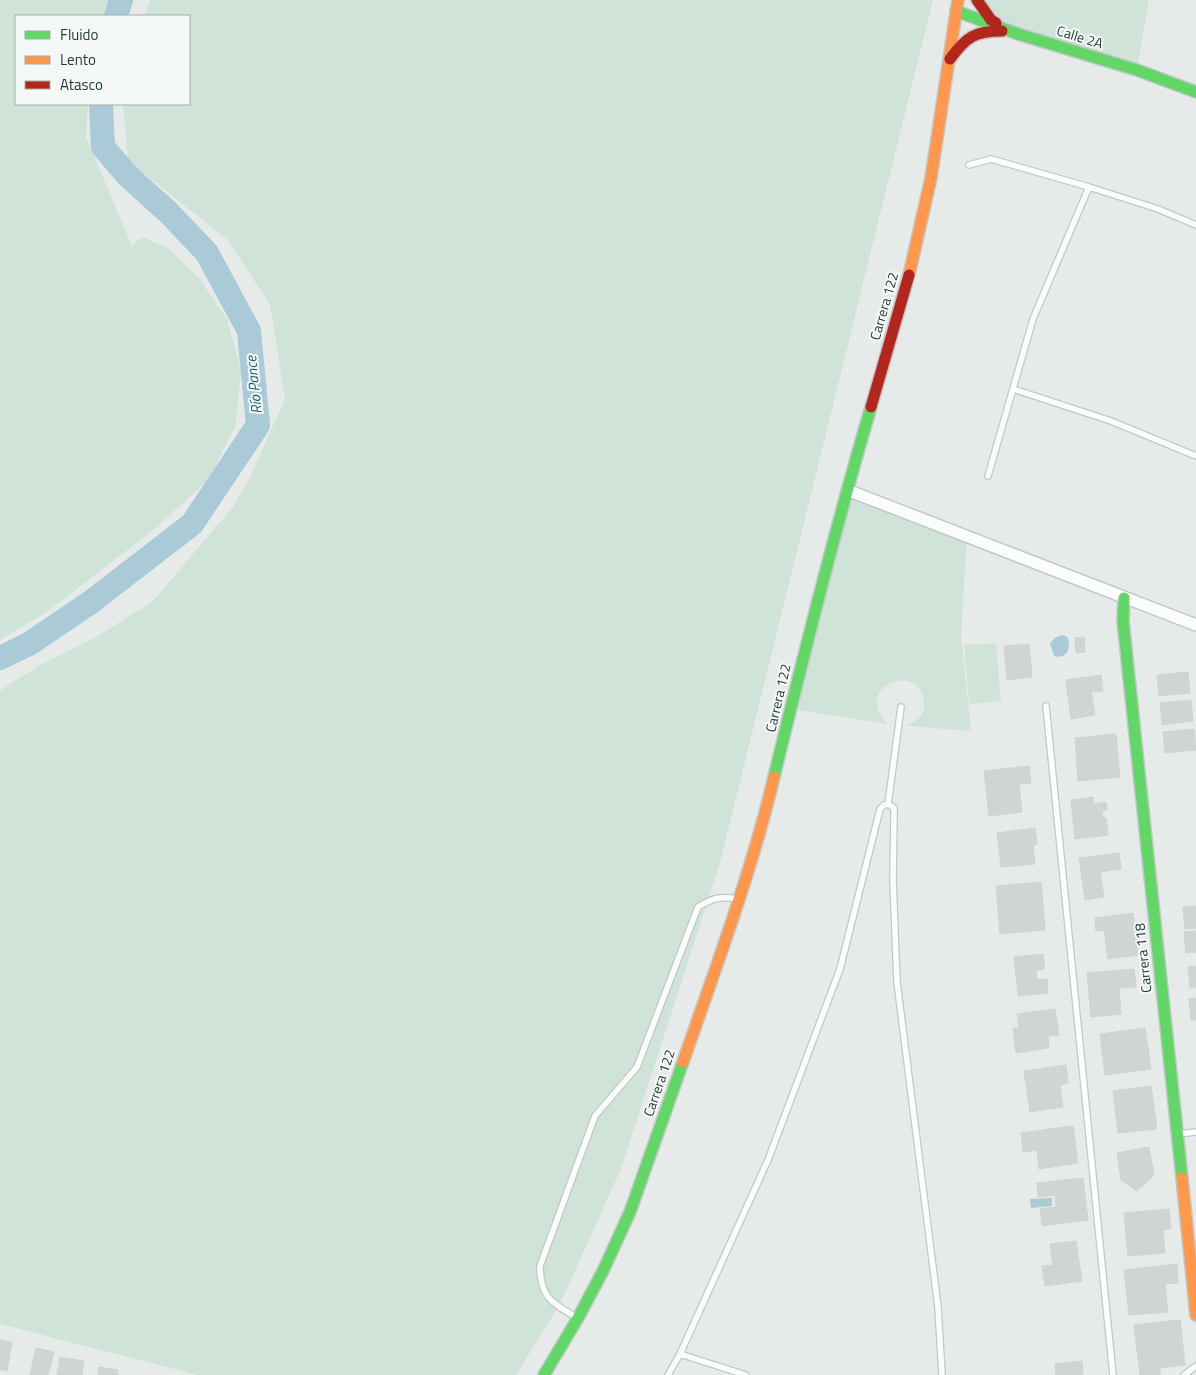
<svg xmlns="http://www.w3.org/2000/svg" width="1196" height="1375" viewBox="0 0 1196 1375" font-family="'Titillium Web',sans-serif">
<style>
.green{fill:#d0e3d8}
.water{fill:#a9cad6}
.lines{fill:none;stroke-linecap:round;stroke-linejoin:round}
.river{stroke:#a9cad6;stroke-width:24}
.building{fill:#d0d4d3;stroke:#cfd4d2}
.lane-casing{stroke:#c3c8c6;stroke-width:8}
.street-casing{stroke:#c3c8c6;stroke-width:14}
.fast-casing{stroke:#c2c8c6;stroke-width:14}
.slow-casing{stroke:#c2c8c6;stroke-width:14}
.jam-casing{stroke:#c2c8c6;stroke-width:14}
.lane{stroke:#fbfcfc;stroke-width:5.5}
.street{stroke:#fbfcfc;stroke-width:11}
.fast{stroke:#63d668;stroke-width:11}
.slow{stroke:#ff974d;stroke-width:11}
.jam{stroke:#b3261e;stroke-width:11}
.labels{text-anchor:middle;stroke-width:4;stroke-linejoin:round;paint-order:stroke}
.street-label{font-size:14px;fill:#243d3a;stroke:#f4f9f7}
.water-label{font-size:15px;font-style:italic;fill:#215c76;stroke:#f4f9f7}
</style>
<rect width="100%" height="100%" fill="#e6ebe9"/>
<path class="green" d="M0,0H114L108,16H16V104H88L86,137L132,246L142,237L168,248L199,278L227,319L241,370L236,424L209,479L151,532L48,611L0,640Z
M151,0H933L720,863L621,1169L560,1304L516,1375H198L0,1324V692L8,685L40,665L96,637L153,601L233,507L250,477L285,399L270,305L228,240L128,161L123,104H189V16H143Z
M977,0H1149L1137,70L1018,34Z
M847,490L967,536L961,636L971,731L907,726C917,721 925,714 924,703C921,659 850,687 888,724L792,709Z
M996,643L1001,701L969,704L964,645Z"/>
<path class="water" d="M1062,635L1067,637C1072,647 1067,660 1054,656L1050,643L1056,637Z
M1052,1198V1206L1031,1208L1030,1199Z"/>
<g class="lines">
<path class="river" d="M116,16L121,0
M0,658L29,644L91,602L192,524L258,425L249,331L207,253L169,213L127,175L103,147L101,104"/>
</g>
<path class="building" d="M1084,637L1085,652L1076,653L1075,638Z
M1029,644L1032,677L1007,680L1004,646Z
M1188,672L1190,693L1159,696L1157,675Z
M1101,675L1103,691L1091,692L1095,715L1071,719L1066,680Z
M1191,700L1193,721L1162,725L1160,703Z
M1194,729L1196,750L1165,753L1163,732Z
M1116,734L1120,777L1078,781L1075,738Z
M1029,766L1031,783L1019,784L1022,812L989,816L984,771Z
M1093,797L1094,804L1106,802L1107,810L1102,811L1103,818H1106L1108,835L1075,839L1071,800Z
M1035,828L1037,844L1033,845L1035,864L1001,867L997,833Z
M1119,853L1121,869L1100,872L1104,897L1085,900L1079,858Z
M1041,882L1045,930L1000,934L996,886Z
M1196,906V928L1185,929L1183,907Z
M1133,913L1138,955L1108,959L1104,930L1096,931L1095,918Z
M1196,931V952L1186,953L1184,932Z
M1043,954L1045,969L1036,970L1037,980L1047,979L1048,993L1018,996L1014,957Z
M1196,966V987L1190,988L1188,967Z
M1134,969L1136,987L1119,988L1121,1014L1091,1017L1087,973Z
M1196,998V1020H1191L1189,999Z
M1055,1009L1059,1035L1048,1036L1049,1048L1016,1053L1013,1028H1019L1017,1014Z
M1145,1028L1151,1069L1105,1075L1100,1034Z
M1066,1065L1068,1083L1060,1085L1063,1107L1030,1112L1024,1071Z
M1151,1086L1157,1129L1118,1133L1113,1091Z
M1073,1126L1078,1163L1039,1169L1037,1150L1023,1152L1021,1133Z
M1149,1147L1154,1175L1137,1191L1121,1180L1117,1153Z
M1083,1178L1088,1220L1042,1226L1040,1209L1056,1207L1055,1195L1038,1197L1037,1183Z
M1169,1209L1171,1229L1163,1230L1165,1253L1128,1256L1124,1213Z
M1076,1241L1082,1281L1045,1286L1042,1266L1053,1265L1050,1244Z
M1177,1264L1178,1283L1165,1284L1168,1312L1129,1315L1124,1270Z
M1180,1320L1185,1365L1160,1368V1375H1140L1134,1325Z
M0,1340L12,1342L7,1371L0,1369Z
M36,1348L54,1352L48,1375H30Z
M60,1357L84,1361L82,1375H57Z
M1082,1361L1083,1375H1056L1055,1364Z
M99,1367L118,1370V1375H98Z"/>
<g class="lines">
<g class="lane-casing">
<path id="lane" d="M969,165L991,159L1089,187L1158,209L1196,225
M1013,389L1111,421L1196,456
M988,476L1033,319L1089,187
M1046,706L1113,1375
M888,804L894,808V814L893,881L897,982L938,1307L942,1375
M888,804L901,707
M1178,1134L1196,1132
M576,1317C551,1303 540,1296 540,1266L595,1116L637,1067L698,907C713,898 719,896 738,899
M680,1354L746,1375
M668,1375L680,1354L768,1160L840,969L880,809L884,805L888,804
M1184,1375L1196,1366"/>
</g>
<g class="street-casing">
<path id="street" d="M847,490L1196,625"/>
</g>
<g class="fast-casing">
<path id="fast" d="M956,11L1018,34L1137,70L1196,92
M1124,598L1123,621L1182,1178
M774,777C804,653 835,529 871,407
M544,1375L578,1318L603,1271L630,1212L683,1062"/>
</g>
<g class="slow-casing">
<path id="slow" d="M909,275L931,178L958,0
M683,1062C716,967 751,874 774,777
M1182,1178L1196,1315"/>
</g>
<g class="jam-casing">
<path id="jam" d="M977,0L991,20L996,23
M950,59C966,37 975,31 1002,31
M871,407L909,275"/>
</g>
<use href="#lane" class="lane"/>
<use href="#street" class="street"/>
<use href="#fast" class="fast"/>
<use href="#slow" class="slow"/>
<use href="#jam" class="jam"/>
</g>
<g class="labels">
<g class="street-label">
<text transform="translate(1080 37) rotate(17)" y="5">Calle 2A</text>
<text transform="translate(884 306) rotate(-74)" y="5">Carrera 122</text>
<text transform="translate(778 698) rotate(-77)" y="5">Carrera 122</text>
<text transform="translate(1143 958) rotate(-96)" y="5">Carrera 118</text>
<text transform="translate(659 1083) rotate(-71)" y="5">Carrera 122</text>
</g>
<g class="water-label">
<text transform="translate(254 385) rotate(-96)" y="5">Río Pance</text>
</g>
</g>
<rect x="15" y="15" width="175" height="90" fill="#f4f9f7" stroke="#a1aeab"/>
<rect x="25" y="31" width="25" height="8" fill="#63d668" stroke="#a1aeab"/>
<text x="60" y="40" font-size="15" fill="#243d3a">Fluido</text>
<rect x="25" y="56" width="25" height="8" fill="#ff974d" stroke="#a1aeab"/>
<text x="60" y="65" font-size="15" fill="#243d3a">Lento</text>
<rect x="25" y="81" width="25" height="8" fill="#b3261e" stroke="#a1aeab"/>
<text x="60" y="90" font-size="15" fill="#243d3a">Atasco</text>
</svg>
